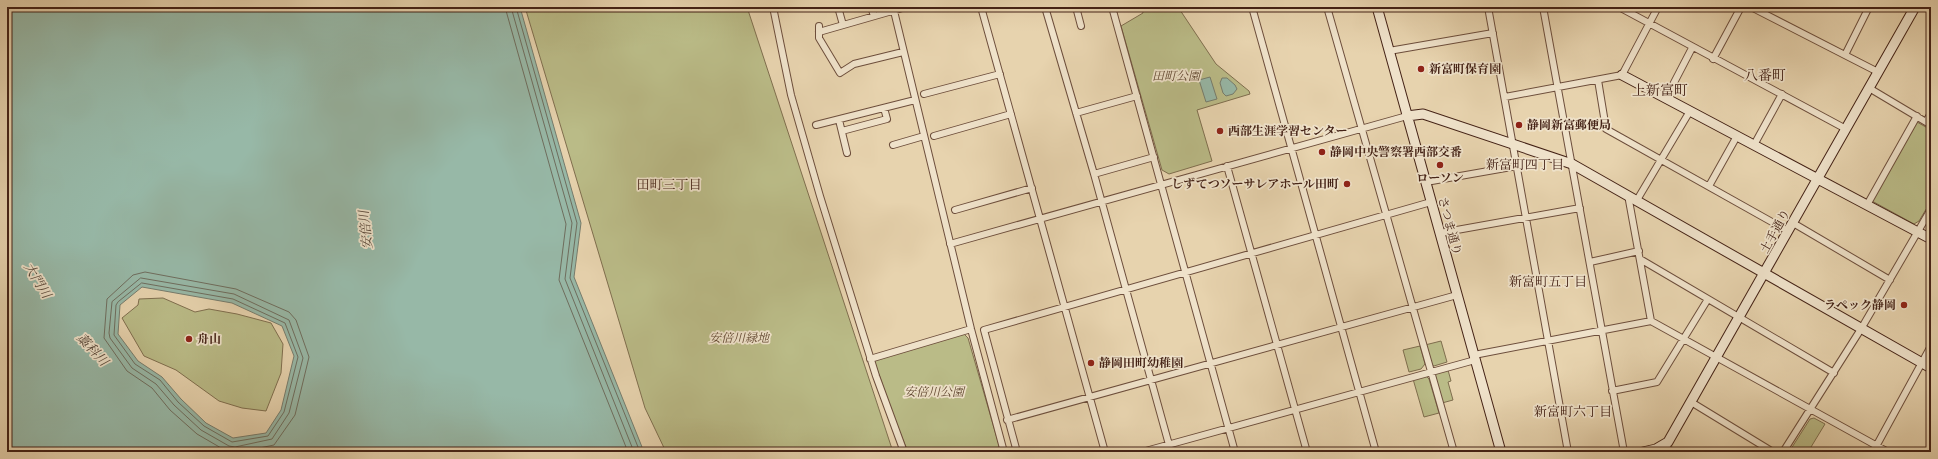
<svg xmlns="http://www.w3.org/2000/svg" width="1938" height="459" viewBox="0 0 1938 459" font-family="Vollkorn,'Noto Serif JP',serif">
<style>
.green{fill:#babb87;stroke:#7f6e4e}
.water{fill:#97b8a7;stroke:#767c6d;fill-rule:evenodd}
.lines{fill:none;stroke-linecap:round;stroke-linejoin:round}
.shore{stroke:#6e6d5e;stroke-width:1}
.street-casing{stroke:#6d4e3c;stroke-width:8}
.secondary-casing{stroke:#442216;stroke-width:11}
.street{stroke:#efe2ca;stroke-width:6}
.secondary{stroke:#efe2ca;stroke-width:9}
.poi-dot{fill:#8f2418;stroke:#efe2ca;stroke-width:1.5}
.labels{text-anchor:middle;stroke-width:3.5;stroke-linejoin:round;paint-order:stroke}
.poi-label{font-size:12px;font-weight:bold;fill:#442216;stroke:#efe2ca;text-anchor:start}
.park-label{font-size:12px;font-style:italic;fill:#624832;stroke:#efe2ca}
.street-label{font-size:12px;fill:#442216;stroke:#efe2ca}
.neighbourhood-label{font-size:13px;fill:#442216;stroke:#efe2ca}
.water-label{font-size:13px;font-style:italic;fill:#59483a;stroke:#efe2ca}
.quarter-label{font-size:14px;fill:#442216;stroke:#efe2ca}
</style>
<rect width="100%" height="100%" fill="#e7d3ae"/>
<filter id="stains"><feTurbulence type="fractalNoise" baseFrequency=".005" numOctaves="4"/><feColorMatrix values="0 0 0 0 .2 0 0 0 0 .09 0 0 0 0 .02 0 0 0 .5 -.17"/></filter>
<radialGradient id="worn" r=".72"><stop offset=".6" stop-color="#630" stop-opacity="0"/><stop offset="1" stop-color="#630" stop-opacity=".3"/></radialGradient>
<path class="green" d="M525,7H747L893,452H666L645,408Z
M1142,7H1178L1216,64L1249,91L1250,94L1197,110L1212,161L1169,174L1162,170L1121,26L1143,13Z
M1917,122L1931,130V201L1919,221L1914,224L1872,201Z
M163,298L195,312L209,309L237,314L271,323L283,344L281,373L266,411L242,408L219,401L176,370L144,356L122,318L138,305L139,299Z
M963,333L968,338L1001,452H908L894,418L874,360Z
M1441,341L1447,362L1434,366L1430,364L1425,345Z
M1420,346L1425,364L1421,369L1409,372L1403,350Z
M1448,370L1451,381L1448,382L1453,400L1442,403L1434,377L1436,373Z
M1426,376L1429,379L1439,413L1424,417L1413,379Z
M1814,418L1825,424L1808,452H1789L1810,419Z"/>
<path class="water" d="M7,7H520L581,223L574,277L644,452H7ZM142,287L232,303L282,326L294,356L281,410L266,433L233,438L206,423L181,399L162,377L138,361L118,334L120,305Z
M1210,77L1217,99L1206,102L1199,80Z
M1222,78H1227L1235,85L1237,89L1233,94L1226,96L1223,93L1220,83Z"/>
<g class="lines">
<path class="shore" d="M505,7L566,224L559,280L628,452
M511,7L572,223L565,279L634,452
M516,7L577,223L570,278L640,452
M141,278L234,294L289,320L303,358L289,413L272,439L235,447L229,446L201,430L174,405L156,384L132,368L110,338L109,333L112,302Z
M142,283L233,299L285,323L298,357L284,412L268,436L232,442L204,426L178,402L160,380L135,364L114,335L116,305L118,302Z
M228,452L197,434L170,410L152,388L127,371L104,338L107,299L133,275L145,272L236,289L289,312L296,320L309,357L295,415L274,445L240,452"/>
<g class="street-casing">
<path id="street" d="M773,7L791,95L820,196L876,376L904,452
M838,7L843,25
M871,7L874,16
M981,7L1105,452
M1045,7L1094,174L1154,157
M1076,7L1081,26
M1112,7L1235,452
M1252,7L1376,452
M1327,7L1454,452
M1488,7L1568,452
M1543,7L1624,452
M1619,7L1846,129
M1751,7L1878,72
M894,11L971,329L1004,452
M819,26V38L840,73L854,64L903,52
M819,32L906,7
M1389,51L1493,33
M1845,55L1869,7
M1713,59L1741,7
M1598,80L1606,129L1788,231
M1869,88L1931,125
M924,94L1000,74
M1505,97L1622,75L1658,7
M1666,98L1692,48
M1076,113L1137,96
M839,120L847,153
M1926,122L1931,113
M816,125L915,100
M842,131L887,119L884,108
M934,136L1011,114
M893,145L924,136
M1754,145L1782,94
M1227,166L1307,452
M1094,174L1171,452
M1426,182L1517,166
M1709,186L1737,136
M1628,195L1651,321
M1637,200L1690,111
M1867,205L1917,116
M955,210L1032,188
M1793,223L1890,280
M1440,233L1580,208
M950,244L1407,116
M1640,259L1834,373
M1590,262L1639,251
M1474,355L1651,321L1888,452
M870,359L971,329
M1612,391L1657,382L1708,299
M1691,402L1773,452
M1007,420L1457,295
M1664,446L1673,452
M1017,452L984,330L1431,202
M1142,452L1475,360
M1783,452L1861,329L1931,209
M1873,452L1931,346"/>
</g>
<g class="secondary-casing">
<path id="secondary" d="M1377,7L1501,452
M1930,7H1931
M1622,75L1931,239
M1407,116L1423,114L1572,164L1931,368
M1643,452L1656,449L1668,442L1915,7"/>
</g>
<use href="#street" class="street"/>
<use href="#secondary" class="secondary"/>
</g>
<g class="poi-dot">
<circle cx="1421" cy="69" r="4"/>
<circle cx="1519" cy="125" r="4"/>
<circle cx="1220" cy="131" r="4"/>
<circle cx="1322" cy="152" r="4"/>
<circle cx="1440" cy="165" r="4"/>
<circle cx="1347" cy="184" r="4"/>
<circle cx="1904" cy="305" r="4"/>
<circle cx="189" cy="339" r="4"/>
<circle cx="1091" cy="363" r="4"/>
</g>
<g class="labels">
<g class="poi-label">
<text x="1429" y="73">新富町保育園</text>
<text x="1527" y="129">静岡新富郵便局</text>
<text x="1228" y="135">西部生涯学習センター</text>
<text x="1330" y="156">静岡中央警察署西部交番</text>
<text x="1440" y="182" text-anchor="middle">ローソン</text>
<text x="1339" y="188" text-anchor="end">しずてつソーサレアホール田町</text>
<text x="1896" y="309" text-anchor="end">ラペック静岡</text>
<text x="197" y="343">舟山</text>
<text x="1099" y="367">静岡田町幼稚園</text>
</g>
<g class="park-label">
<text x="1176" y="80">田町公園</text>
<text x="739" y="342">安倍川緑地</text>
<text x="934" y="396">安倍川公園</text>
</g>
<g class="street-label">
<text transform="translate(1450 226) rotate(75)" y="4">さつま通り</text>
<text transform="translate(1775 231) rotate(-61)" y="4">土手通り</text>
</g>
<g class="neighbourhood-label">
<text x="1525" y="169">新富町四丁目</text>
<text x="669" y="189">田町三丁目</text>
<text x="1548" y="286">新富町五丁目</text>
<text x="1573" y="416">新富町六丁目</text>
</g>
<g class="water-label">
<text transform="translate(365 230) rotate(-96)" y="5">安倍川</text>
<text transform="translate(38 280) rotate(58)" y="5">大門川</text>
<text transform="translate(93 349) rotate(47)" y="5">藁科川</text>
</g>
<g class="quarter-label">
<text x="1765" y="80">八番町</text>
<text x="1660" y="95">上新富町</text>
</g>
</g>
<rect width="1938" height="459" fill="none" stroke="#e7d3ae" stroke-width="24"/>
<rect x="8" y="8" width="1922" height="443" fill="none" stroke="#442216" stroke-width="2"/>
<rect x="12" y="12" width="1914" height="435" fill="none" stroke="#442216"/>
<rect width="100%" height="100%" filter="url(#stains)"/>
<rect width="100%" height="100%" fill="url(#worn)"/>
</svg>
